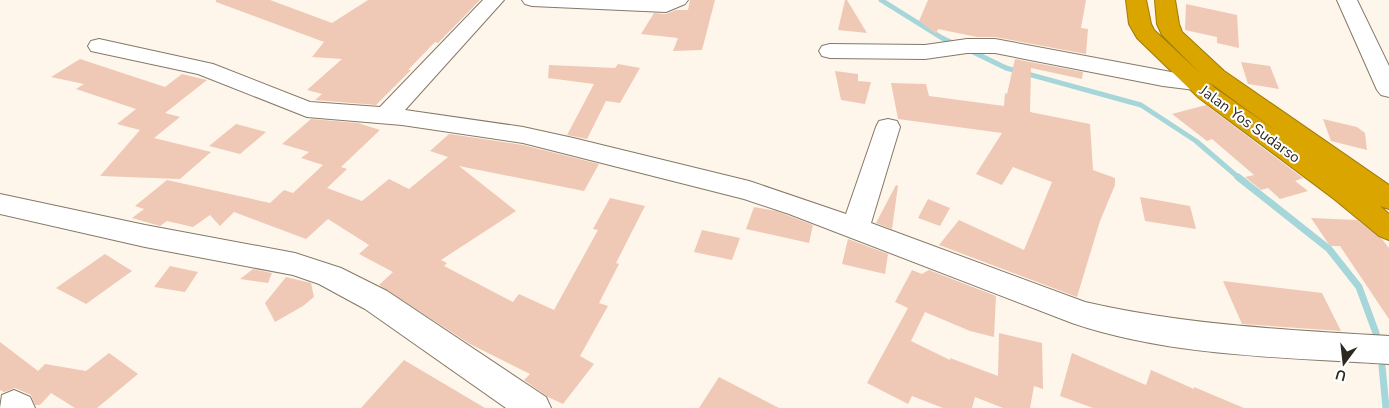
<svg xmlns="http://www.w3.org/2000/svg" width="1389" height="408" viewBox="0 0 1389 408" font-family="'Nunito Sans',sans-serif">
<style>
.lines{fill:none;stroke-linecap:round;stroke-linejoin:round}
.stream-far1{stroke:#a5d6da;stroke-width:5}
.stream{stroke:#a5d6da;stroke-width:7}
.building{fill:#efc8b6}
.minor-casing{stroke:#857967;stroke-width:2}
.highway-casing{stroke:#9e790b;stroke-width:2}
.minor{fill:#fff;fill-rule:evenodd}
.highway{fill:#dba500;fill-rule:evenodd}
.labels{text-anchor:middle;stroke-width:4;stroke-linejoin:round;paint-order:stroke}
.street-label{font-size:15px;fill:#2d2820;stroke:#fff}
</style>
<rect width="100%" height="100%" fill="#fef6ea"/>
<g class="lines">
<path class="stream-far1" d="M881,0L942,38L957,45
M969,50L1006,68L1141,105L1196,141L1239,178"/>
<path class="stream" d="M1238,177L1329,249L1359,287L1376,333
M1382,366L1386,408"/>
</g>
<path class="building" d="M216,0H270L332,23L368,0H480L438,43L435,42L408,70H411L376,105L315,100L322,94L307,90L342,59L312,57L324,42L216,2Z
M690,0H715L702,50L673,51L678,38L641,34L654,13L666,14L676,10H688Z
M845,0H847L867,33L838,30Z
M928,0H1086L1081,28L1088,29L1086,54L995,37H977L938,29L936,34L919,21Z
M1186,4L1237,15L1239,48L1217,43V37L1185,30Z
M80,59L165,87L182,74L207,80L165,113L180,117L154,138L211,152L180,179L100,176L140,130L117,124L136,109L76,89L84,84L51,77Z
M1015,59L1083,72L1082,79L1031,68L1030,112L1090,124L1093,170L1115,178V185L1100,221L1077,297L939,245L959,220L1024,250L1052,182L1013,167L1002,185L976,174L1002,133L898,119L891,83L926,84L929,96L1004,106L1005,93L1007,94Z
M1241,62L1270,66L1279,89L1248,84Z
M618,64L640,68L620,103L606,101L587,139L567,135L594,84L548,78L549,65L615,68Z
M835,71L858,74V81L871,82L865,104L841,100Z
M1206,105L1303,178L1295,181L1308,191L1280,199L1268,188L1261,190L1245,177L1254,175L1212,139L1207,141L1172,114Z
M311,119L358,123L380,130L341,167L347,169L327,188L362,201L389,179L409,189L448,157L430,151L449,134L523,145L599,164L584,191L459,166L516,211L441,260L447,263L444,266L513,302L519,294L554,310L598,230L593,229L610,198L645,206L616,263L619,264L599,303L608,306L580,356L594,364L563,404L548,397L524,380L530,374L470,344L379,285L393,272L359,254L369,245L328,219L306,239L234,212L220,226L210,215L193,227L167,221L160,226L132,218L144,209L135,206L167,180L270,203L284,190L293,193L323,165L301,158L309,152L282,144Z
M1323,119L1357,127L1365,133L1367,150L1331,141Z
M236,124L266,132L240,154L209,146Z
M896,185L898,186L892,229L876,223Z
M1140,197L1190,206L1196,229L1145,221Z
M928,199L950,208L940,226L918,218Z
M754,207L776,211L813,225L809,243L746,229Z
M1311,218L1357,220L1382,239L1389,248V319L1340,246H1330Z
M702,230L740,238L732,260L694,252Z
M848,239L888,254L885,274L842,264Z
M105,254L132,271L86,304L56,288Z
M170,266L198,272L185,292L154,287Z
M253,269L272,273L268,283L240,279Z
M912,270L922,274L929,270L996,296L994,337L970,331L925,312L911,341L950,360V358L998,376L999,333L1042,343L1043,389L1034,386L1030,408H1003L975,397L972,408H943L912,396L908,404L867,383L908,308L895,302Z
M286,277L311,283L314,297L303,306L275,322L265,303Z
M1223,281L1322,293L1341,331L1242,324Z
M0,342L38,371L45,364L86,371L109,353L138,374L97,408H75L51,393L40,405H35L31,395L15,388L4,392L0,390Z
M1072,353L1146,385L1151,370L1194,389V387L1244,408H1093L1060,396Z
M404,360L485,408H361Z
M719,377L779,408H699Z"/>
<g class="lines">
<g class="minor-casing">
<path id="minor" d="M483,0H504L405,110L523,127L573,138L749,181L846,214L876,127L879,121L888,119L897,121L900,127L871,223L1085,302C1185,325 1287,330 1389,336V364C1284,357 1172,357 1072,323L789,214L744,199L523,143L402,125L307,117L198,74L91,51L88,46L91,41L99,39L213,64L310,102L380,107Z
M522,0H688L685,4L666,12L532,6L525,4Z
M1337,0H1357L1389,66V97L1381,95L1377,90Z
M967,39H995L1203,78L1207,83L1203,88L1195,90L1163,86L995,53H967L925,59L830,58L822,56L819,51L822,46L830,44L925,45Z
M0,194L145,225L295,253L341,268L387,291L546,397L551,408H506L365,309L319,284L293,275L145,247L0,214Z
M14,390L30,397L35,408H0L2,395Z"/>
</g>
<g class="highway-casing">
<path id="highway" d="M1126,0H1146L1151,24L1154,30L1201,74L1162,35L1157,24L1155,0H1175L1179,24L1182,32L1224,71L1389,185V209L1380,206L1389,214V240L1379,236L1334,199L1199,98L1137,38L1129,24ZM1209,82L1275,130L1215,88Z"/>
</g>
<use href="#minor" class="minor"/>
<use href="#highway" class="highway"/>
</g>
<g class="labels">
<g class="street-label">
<text transform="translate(1250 124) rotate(36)" y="5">Jalan Yos Sudarso</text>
</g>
</g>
<g transform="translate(1344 363) rotate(195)" stroke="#ffffff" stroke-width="4" paint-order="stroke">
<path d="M0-4L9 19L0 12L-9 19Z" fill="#2d2820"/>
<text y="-8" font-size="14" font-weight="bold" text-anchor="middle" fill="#2d2820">U</text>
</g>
</svg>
